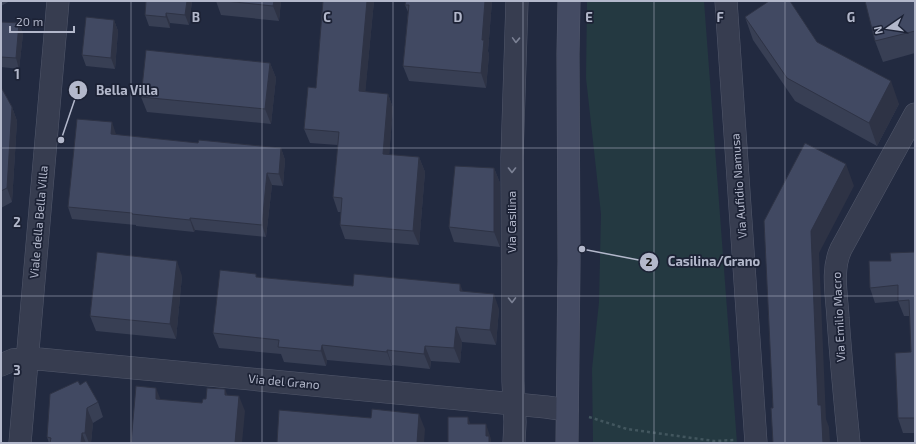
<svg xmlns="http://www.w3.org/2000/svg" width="916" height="444" viewBox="0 0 916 444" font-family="'Exo 2',sans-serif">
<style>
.green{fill:#243941}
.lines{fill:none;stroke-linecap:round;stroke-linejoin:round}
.street-casing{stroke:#52586b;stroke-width:23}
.secondary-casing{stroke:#52586b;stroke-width:23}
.path{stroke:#42565e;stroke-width:2.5;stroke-dasharray:3 3;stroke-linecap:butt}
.street{stroke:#373d50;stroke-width:22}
.secondary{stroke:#444b63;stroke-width:22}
.wall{fill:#383f54}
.shaded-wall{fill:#2e3345}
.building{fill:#414962;stroke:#2e3345}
.oneway{stroke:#7b8194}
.grid{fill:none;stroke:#b3b8cb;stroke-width:1;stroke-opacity:0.55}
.labels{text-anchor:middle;stroke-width:3.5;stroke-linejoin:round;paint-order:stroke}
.street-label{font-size:12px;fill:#b3b8cb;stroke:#1c2235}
.grid-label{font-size:13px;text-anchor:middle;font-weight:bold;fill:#b3b8cb;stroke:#1c2235;stroke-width:3.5;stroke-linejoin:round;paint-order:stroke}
.leader{fill:none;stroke:#b3b8cb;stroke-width:1.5}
.callout-dot{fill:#b3b8cb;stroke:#1c2235;stroke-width:1.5}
.mark-label{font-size:12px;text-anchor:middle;font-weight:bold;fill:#111}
.callout-label{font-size:13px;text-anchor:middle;font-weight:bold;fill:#b3b8cb;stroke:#1c2235;stroke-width:3.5;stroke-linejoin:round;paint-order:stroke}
</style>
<rect width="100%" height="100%" fill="#222a40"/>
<path class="green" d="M587,1H704L737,443H593L592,369L599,302L601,214L586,78Z"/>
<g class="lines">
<g class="street-casing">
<path id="street" d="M726,1L756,443
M1,365L13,360L28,358L546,407L567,410
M20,443L58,1
M514,443L515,422L513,381L512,157L517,1
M849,443C845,402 841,360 838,318C837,296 831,270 841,249L915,114"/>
</g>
<g class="secondary-casing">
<path id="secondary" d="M567,443L569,261L568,54L569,1"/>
</g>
<path class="path" d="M589,417L627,429L714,441L735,440"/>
<use href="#street" class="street"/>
<use href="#secondary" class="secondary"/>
</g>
<path class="wall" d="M1,1H10L1,6Z
M146,1H192L189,25L170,23V28L149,26L145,15Z
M216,1H281L279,21L221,15Z
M323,1H374L365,92L388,94L393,108L389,155L419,157L425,172L419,245L345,239L340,225L341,212H338L333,197L338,145L310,143L304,129L316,88Z
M406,1H492L488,51L489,55L486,88L409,81L403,66L408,12L405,5Z
M915,1V53L883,62L875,41Z
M745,17L817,42L899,104L877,146L795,101L753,40Z
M114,20L118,31L115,69L86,66L82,55Z
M1,22L19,23L23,34L19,69L1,67Z
M270,63L276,78L271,124L147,112L141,97Z
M1,87L12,107L17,121L12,202L1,208Z
M116,135L198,143L281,148L285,160L283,186L272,185L266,237L195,230L194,232L136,226V225L72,219L68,207Z
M494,168L500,183V247L454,242L449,227Z
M915,252V433H903L898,418L911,352L910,316H904L898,301L875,303L870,288L891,261Z
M182,276L176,339L96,331L90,316Z
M257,277L353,286L463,291L499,309L496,345L462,342L460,363L431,361L430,369L392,365V366L327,360L326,366L284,362L281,354L219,348L213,333Z
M80,385L98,402L103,417L93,423L91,443H49L47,437Z"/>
<path class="shaded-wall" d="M187,1H192L189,25L185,15Z
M274,1H281L279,21L273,6Z
M367,1H374L364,106L359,91Z
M485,1H492L488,51L489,55L486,88L481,73L482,40Z
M166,13L170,23V28L166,17Z
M114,20L118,31L115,69L111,58Z
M19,23L23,34L19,69L16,58Z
M270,63L276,78L271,124L265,109Z
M891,81L899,104L877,146L869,123Z
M388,94L393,108L388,169L383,154Z
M12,107L17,121L12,202L7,188Z
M112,122L116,134L115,146L111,134Z
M281,148L285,160L283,186L279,174Z
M419,157L425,172L419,245L413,231Z
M846,164L854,186L819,253L826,419L829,427L830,443H823L818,405L811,231Z
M494,168L500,183V247L494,232Z
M267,173L272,185L266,237L262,225Z
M190,218L195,230L194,232L190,220Z
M177,261L182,276L176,339L170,324Z
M460,284L466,299L460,291Z
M494,294L499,309L496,345L490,330Z
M456,327L462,342L460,363L454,348Z
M322,345L327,360L326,366L321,351Z
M425,346L431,361L430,369L424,354Z
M387,350L392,365V366L387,352Z
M156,388L162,403L156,399Z
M225,389L231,404L225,395Z
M239,396L245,411L242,443H235Z
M87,408L93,423L91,443H89L85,433Z
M419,414L425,429L424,443H417Z
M468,417L473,432L468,424Z
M486,424L491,439V443H488L486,436Z
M82,433L86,443H81Z"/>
<path class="building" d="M146,1H187L185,15L166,13V17L145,15Z
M225,1H274L273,6Z
M323,1H367L359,91L388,94L383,154L419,157L413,231L340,225L342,198L333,197L339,132L304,129L308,87L316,88Z
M406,1H485L482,40H484L481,73L403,66L409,5H405Z
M769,1H790L817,42L891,81L869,123L787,78L745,17Z
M865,1H915V31L875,41Z
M86,17L114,20L111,58L82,55Z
M1,22L19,23L16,58L1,57Z
M146,50L270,63L265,109L141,97Z
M1,87L12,107L7,188L1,191Z
M77,119L112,122L111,134L198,143L199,140L281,148L279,174L267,173L262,225L190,218V220L132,214V213L68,207Z
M805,143L846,164L811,231L818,405H821L823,443H773L771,408H773L764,221Z
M455,166L494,168V232L449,227Z
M97,252L177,261L170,324L90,316Z
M915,252V418H898L895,353L911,352L909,300L898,301V285L870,288L869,261H891L890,253Z
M220,270L256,274V277L353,286L354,274L460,284V291L494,294L490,330L456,327L454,348L425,346L424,354L387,350V352L322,345L321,351L278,347L279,340L213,333Z
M78,381L80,385L86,381L98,402L87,408L85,433H82L81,443H50L51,438L47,437L50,394Z
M136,386L156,388V399L202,403L203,399H206L207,388L225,389V395L239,396L235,443H131Z
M372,409L419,414L417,443H277L279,410L371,418Z
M448,417H468V424H486V436H489V443H448Z"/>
<defs><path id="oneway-chevron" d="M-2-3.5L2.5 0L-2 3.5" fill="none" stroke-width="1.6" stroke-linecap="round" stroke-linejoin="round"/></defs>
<g class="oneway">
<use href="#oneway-chevron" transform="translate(516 40) rotate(92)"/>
<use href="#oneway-chevron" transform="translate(512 170) rotate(90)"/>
<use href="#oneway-chevron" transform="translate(512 300) rotate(89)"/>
</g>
<path class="grid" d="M131,1V443M262,1V443M393,1V443M523,1V443M654,1V443M785,1V443M1,148H915M1,296H915"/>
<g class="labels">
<g class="street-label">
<text transform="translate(739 186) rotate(-94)" y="4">Via Aufidio Namusa</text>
<text transform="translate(39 222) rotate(-85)" y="4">Viale della Bella Villa</text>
<text transform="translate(512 222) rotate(-90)" y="4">Via Casilina</text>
<text transform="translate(839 317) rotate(-93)" y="4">Via Emilio Macro</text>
<text transform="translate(284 382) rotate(5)" y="4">Via del Grano</text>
</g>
</g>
<g class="grid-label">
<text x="196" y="22">B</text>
<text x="327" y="22">C</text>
<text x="458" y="22">D</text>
<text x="589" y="22">E</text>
<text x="720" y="22">F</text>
<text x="851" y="22">G</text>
<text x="17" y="79">1</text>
<text x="17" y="227">2</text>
<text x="17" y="375">3</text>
</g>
<path class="leader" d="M61 140L78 90M582 249L649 262"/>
<g class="callout-dot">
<circle cx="61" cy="140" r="4"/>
<circle cx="582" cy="249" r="4"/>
<circle cx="78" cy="90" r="10"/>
<circle cx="649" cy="262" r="10"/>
</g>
<g class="mark-label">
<text x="78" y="94">1</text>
<text x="649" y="266">2</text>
</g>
<g class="callout-label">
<text x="127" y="95">Bella Villa</text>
<text x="714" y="266">Casilina/Grano</text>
</g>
<rect width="916" height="444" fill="none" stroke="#b3b8cb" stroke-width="4"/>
<g transform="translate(888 28) rotate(257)" stroke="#1c2235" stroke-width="3" paint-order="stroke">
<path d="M0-3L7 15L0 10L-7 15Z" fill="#b3b8cb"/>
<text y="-6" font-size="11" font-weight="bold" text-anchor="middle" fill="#b3b8cb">N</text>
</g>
<path d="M10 26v6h64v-6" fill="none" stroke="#b3b8cb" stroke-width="2"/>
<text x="16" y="26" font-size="12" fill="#b3b8cb" stroke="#1c2235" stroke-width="3" paint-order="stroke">20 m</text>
</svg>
